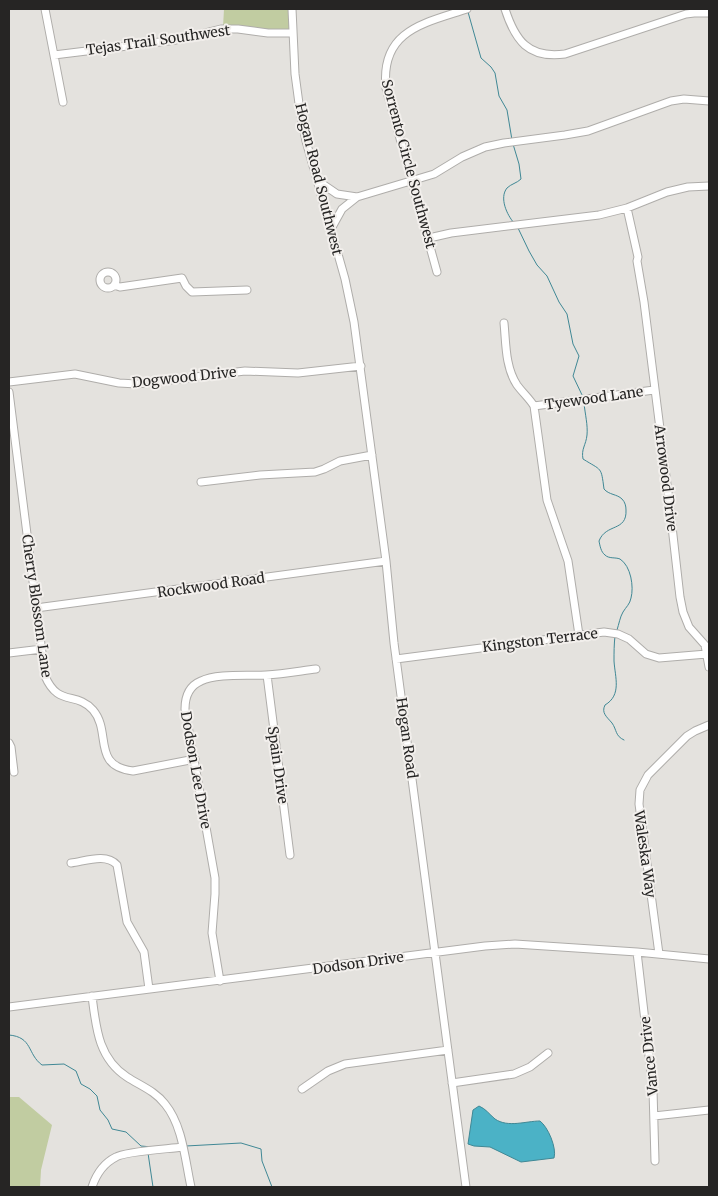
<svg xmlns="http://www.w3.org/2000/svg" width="718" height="1196" viewBox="0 0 718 1196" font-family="Merriweather,serif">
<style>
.green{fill:#c1cca1}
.water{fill:#4bb2c6;stroke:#408895}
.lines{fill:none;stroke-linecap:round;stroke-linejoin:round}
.stream{stroke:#408895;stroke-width:1}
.minor-casing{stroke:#afadaa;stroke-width:9}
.minor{stroke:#fff;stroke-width:7}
.labels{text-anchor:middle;stroke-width:4;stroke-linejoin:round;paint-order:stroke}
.street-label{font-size:14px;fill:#262524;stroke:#f2efec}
</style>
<rect width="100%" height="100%" fill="#e4e2de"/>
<path class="green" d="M224,9H293L292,31L223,27Z
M9,1097H19L52,1125L41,1170L40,1187H9Z"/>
<path class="water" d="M479,1106C486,1109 489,1114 495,1119C508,1128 526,1121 540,1121C548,1127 557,1148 554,1158L521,1162L490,1147L474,1146L468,1144L473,1110Z"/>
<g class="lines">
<path class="stream" d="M468,12L481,58L491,67L495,73L499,96L507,110L512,140
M513,144L519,164L521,179C517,183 511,184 507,188C499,198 507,215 514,223
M518,228L529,251L537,265L547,276L559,302L567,314L573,344L579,356L573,376L583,397
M584,403C585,414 588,425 587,435C586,445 581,449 583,459C602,471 601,466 604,489C609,495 617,494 622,499C625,502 626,506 626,510C627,532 606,523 599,541C600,546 601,552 605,555C609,559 615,557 620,559C631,566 634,587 631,598C630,604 626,607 623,612C620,617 619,624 617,630
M615,636C614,644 614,653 614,661C615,677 622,695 605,705C601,713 607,717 612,723C617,730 615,736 624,740
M9,1035C33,1037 27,1054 42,1065L64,1064L76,1071L81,1084L90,1089L97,1096L100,1110L108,1120L112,1129L126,1132L141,1146L152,1147
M186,1146L241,1143L261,1149L262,1161L272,1187
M148,1153L153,1187"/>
<g class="minor-casing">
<path id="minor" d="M45,9L63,102
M292,9L295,74L300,111L306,141L345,279L354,322L386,561L394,643L466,1187
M505,9C515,40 528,59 565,54L686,14L694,13H709
M54,55L176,40L221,29H238L268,33H293
M318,181L337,194L357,197L434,174L462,157L485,147L504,143L565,135L588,131L671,101L684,99L709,101
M627,208L638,257L637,261L644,302L669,500L680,597L683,612L689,627L705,645L709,667
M331,229L342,209L357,197
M429,238L451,233L599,215L627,208L667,192L688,187L709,186
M100 280a8 8 0 1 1 16 0a8 8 0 1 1-16 0Z
M437,272L386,88C380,30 425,23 467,9
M114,285L120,287L182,278L186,286L192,292L247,290
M504,323C506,342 505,367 517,385C522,392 529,398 534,406L547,500L568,561L579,635
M9,382L75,374L119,383L137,384L245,371L298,373L361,366
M9,392L45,676C58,707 76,691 93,710C112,732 91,766 133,771L195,759
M534,406L654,390
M201,482L260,475L315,472L324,469L340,461L372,455
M36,608L386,561
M9,653L42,649
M396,659L604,632L618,634L629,639L646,654L659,658L707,654
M267,675L290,855
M9,743L11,747L14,772
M71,863C86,861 106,853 117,865L127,922L144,952L149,989
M637,952L653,1090L655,1161
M659,954L639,804L640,790L648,775L687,736L695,731L709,725
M220,981L212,933L215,894V878L185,709C185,697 189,686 201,681C216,673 248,676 266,675C283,674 300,671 316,669
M92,996C96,1027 98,1058 127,1077C141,1086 155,1091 165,1104C183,1126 185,1160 191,1187
M9,1007L485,946L515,944L637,952L709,959
M452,1083L514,1074L530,1067L548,1053
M302,1089L328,1071L345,1064L448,1050
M654,1116L709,1110
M92,1187C96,1175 104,1163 116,1157C126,1151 168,1149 183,1147"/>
</g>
<use href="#minor" class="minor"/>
</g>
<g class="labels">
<g class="street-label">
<text transform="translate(158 40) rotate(-8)" y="5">Tejas Trail Southwest</text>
<text transform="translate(409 164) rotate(75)" y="5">Sorrento Circle Southwest</text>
<text transform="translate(319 179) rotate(76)" y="5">Hogan Road Southwest</text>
<text transform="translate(184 377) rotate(-6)" y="5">Dogwood Drive</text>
<text transform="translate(594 398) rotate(-8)" y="5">Tyewood Lane</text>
<text transform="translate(666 478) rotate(83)" y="5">Arrowood Drive</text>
<text transform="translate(211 585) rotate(-8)" y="5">Rockwood Road</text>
<text transform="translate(37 606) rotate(82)" y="5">Cherry Blossom Lane</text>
<text transform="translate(540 640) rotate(-7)" y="5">Kingston Terrace</text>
<text transform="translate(407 738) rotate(82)" y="5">Hogan Road</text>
<text transform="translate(278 765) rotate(82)" y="5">Spain Drive</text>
<text transform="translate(196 770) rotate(80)" y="5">Dodson Lee Drive</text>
<text transform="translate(645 854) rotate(82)" y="5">Waleska Way</text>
<text transform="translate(358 963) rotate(-8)" y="5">Dodson Drive</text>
<text transform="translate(649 1056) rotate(-96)" y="5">Vance Drive</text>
</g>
</g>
<rect width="718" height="1196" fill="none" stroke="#262524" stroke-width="20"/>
</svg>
